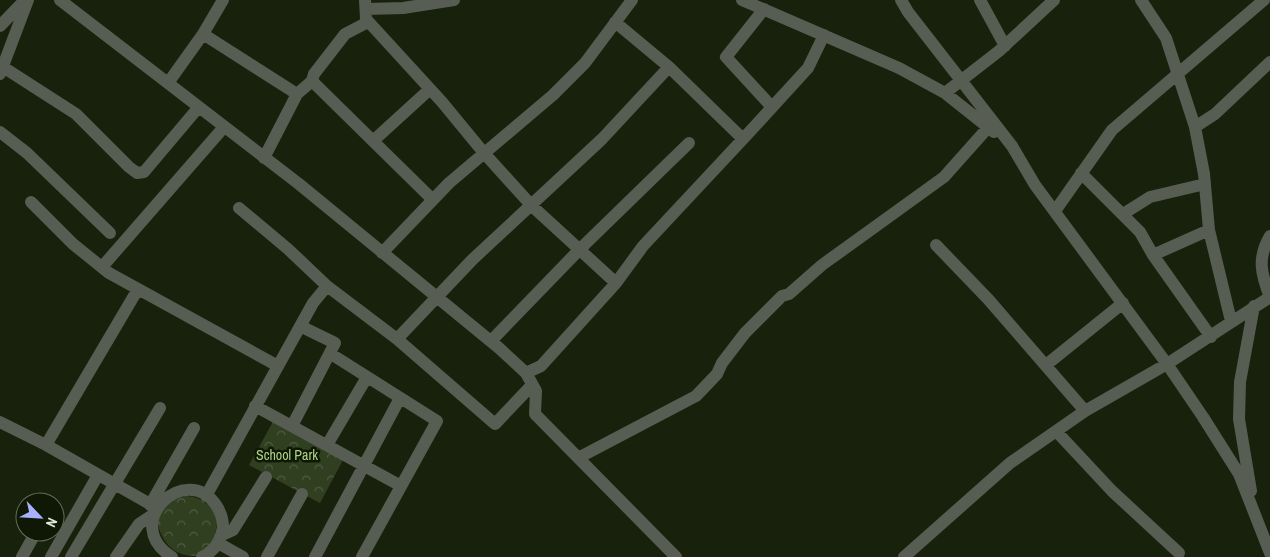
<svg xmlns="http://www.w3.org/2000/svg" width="1270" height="557" viewBox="0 0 1270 557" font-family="'Archivo Narrow',sans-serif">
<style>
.forest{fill:url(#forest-crowns)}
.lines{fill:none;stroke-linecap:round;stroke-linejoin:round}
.minor{stroke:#575d52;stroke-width:12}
.labels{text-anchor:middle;stroke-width:5;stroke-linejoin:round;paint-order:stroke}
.park-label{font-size:14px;fill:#afd289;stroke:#0f1804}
</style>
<defs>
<pattern id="forest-crowns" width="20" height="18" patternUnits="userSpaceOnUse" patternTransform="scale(1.25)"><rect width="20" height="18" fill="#313f21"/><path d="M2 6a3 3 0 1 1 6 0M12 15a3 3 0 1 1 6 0" fill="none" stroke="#4f5b41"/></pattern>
</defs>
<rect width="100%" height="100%" fill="#18210c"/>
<path class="forest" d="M275,418L344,458L320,503L249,465Z
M186,496C202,497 208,504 218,516L214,542C209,547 202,554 195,556C171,557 158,536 157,517L173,500Z"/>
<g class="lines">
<path class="minor" d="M60,0L299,184L499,348L526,373L536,391L535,414L676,557
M365,0L366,19L442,102L484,153L532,206L616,283
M742,0L899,68L945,93L994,132
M901,0L908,12L1012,146L1035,185L1167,364L1203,417L1239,474L1270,553
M980,0L1005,46
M1141,0L1166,38L1195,127L1204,174L1209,230L1231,321
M366,9L403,8L454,0
M764,9L726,57L772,107
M615,22L669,67L743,139L808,68L824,35
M0,26L25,0
M203,34L297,94
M3,67L76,114L129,167L137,173L144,172L198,108
M0,74L28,0
M312,81L433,200
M168,83L203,34L223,0
M945,93L999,51L1054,0
M1195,127L1215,114L1270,62
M0,132L27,153L110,233
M373,141L430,89
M264,158L297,94L312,81L314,74L345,34L368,22
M1081,173L1140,232L1153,255L1211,337
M31,202L73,244L109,273L278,366
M239,208L288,249L327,286
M1055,211L1112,130L1264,0
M1123,214L1150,197L1205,184
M1270,236C1257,258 1261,274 1270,297
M936,245L988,299L1085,411
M382,253L449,183L553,95L585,63L632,0
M1153,255L1209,230
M102,267L224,127
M397,339L472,260L602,139L669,67
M491,341L579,250L689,143
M331,354L437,421L362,557
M1046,365L1123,303
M526,373L541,366L616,283L643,246L743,139
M255,406L401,486
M0,422L46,445L157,508
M292,426L335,343L300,326
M1056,431L1112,491L1179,553
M46,445L138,289
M327,445L367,377
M578,458L696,396L717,374L722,363L745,333L782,296L789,294L822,265L944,177L993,122
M1251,491L1239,419L1240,382L1254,306
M206,496L313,303L327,286L397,339L495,424L532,385
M150,505L194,428
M222,535L233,530L266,477
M218,543L243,557
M22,557L36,532
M51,557L98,475
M71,557L160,408
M116,557L139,524L154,514
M172,557C119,523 186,461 216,505C220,511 223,519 223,527C221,540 215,551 202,557
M267,557L302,494
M315,557L400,398
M904,557L1010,463L1085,411L1167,364L1270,297"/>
</g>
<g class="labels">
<g class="park-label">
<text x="287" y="460">School Park</text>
</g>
</g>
<g transform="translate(40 517) rotate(115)"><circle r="24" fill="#0f1804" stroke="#636c5a"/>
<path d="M0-4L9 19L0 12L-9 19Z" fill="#a9b0fc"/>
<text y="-8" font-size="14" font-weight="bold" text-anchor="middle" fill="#e2e9db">N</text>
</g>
</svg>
